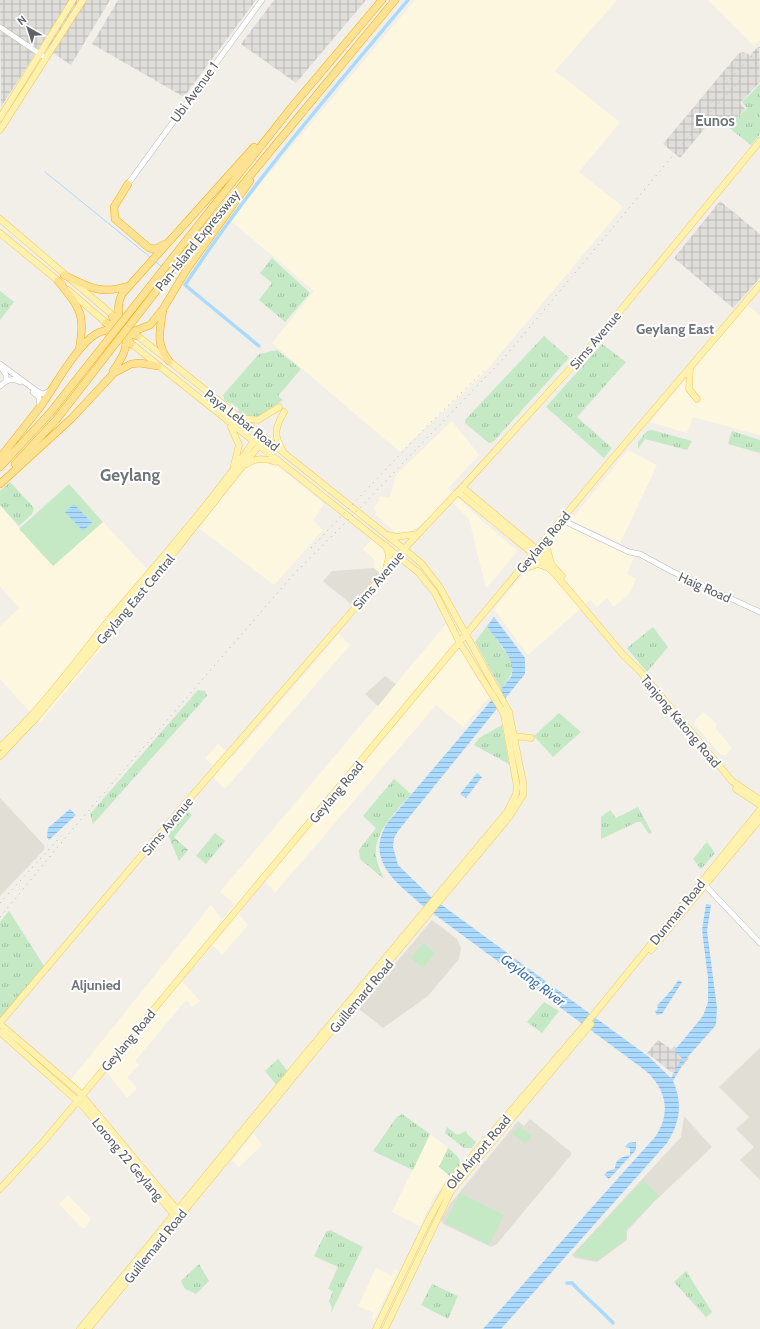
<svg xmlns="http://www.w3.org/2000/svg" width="760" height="1329" viewBox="0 0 760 1329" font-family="Cabin,sans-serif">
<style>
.commercial{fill:#fef7e0}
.industrial{fill:url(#industrial-grid)}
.education{fill:#e1ded6}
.grass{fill:url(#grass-tufts)}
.forest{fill:url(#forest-crowns)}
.pitch{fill:#c5e8c5}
.water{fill:url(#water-rules)}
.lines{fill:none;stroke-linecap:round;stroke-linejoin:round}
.stream{stroke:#aadaff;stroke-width:1}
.canal{stroke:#aadaff;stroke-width:3.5}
.minor-casing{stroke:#b5b8bc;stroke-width:6}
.major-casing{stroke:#f2c960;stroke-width:7}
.highway-casing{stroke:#f9ab00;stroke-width:8}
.minor{stroke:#fff;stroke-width:5}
.major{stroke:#fff2af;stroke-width:6}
.highway{stroke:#fde293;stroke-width:7}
.rail{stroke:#b6b7b8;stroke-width:1;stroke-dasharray:1 5;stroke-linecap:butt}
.major-bridge-casing{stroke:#f2c960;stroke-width:7;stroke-linecap:butt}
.highway-bridge-casing{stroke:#f9ab00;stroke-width:8;stroke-linecap:butt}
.major-bridge{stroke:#fff2af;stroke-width:6}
.highway-bridge{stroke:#fde293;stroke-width:7}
.labels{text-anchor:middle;stroke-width:4;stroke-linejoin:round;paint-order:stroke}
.street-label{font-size:13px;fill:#5f6368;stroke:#fff}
.neighbourhood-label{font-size:14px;font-weight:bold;fill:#70757a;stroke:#fff}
.water-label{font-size:14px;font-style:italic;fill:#4174aa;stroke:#fff}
.quarter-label{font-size:15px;font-weight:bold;fill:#70757a;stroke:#fff}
.district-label{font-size:17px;font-weight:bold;fill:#70757a;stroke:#fff}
</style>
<defs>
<pattern id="industrial-grid" width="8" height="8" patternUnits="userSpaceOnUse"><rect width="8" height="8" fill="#e0deda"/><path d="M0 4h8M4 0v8" fill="none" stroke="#b9b8b5"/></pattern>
<pattern id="grass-tufts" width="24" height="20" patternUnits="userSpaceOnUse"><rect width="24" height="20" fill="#c5e8c5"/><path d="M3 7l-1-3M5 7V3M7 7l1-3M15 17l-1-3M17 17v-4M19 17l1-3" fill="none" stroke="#a3c0a4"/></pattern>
<pattern id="forest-crowns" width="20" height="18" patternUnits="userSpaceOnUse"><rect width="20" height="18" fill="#c5e8c5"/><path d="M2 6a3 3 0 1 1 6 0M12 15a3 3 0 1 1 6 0" fill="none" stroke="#a3c0a4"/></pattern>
<pattern id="water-rules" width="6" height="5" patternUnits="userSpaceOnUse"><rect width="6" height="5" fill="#aadaff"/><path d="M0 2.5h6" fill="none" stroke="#8eb4d2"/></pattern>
</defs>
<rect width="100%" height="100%" fill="#f1efe8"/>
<path class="commercial" d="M415,0H617L555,71L620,122L579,172L623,207L484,373L400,452L272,343L314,291L230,220Z
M708,0H760V40L754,46Z
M747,305L760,316V435L693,417L687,433L650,422Z
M452,421L479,455L448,488L480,519L518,551L486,588L469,519L449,499L421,525L406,534H397L375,514L377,512L373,508L380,500L378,498L380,496L390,498L396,475Z
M628,450L657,465L620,543L571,520Z
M267,461L275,464L324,504L313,520L323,530L274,585L199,528L242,471L255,462Z
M0,506L53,566L103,522L145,567L159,579L40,723L0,679V626L19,608L0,586Z
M566,523L634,557L627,574L636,579L630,593L614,607L607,598L597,607L590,600L528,655L494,609Z
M373,538L386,550L387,566L380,573L374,568V559L363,549Z
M447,623L471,664L469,666L489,697L463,727L436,705L275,893L261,875L239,914L248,925L222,955L213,945L182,981L200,1001L192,1007L186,1000L135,1061L139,1065L127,1077L137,1088L127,1098L102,1066L81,1092L69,1082L211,905L222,920L235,904L220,892Z
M339,634L350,645L225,789L215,780L214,766L205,758L218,744L233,757Z
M703,712L717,724L715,728L732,748L725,755L720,754L695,725V721Z
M254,1134L262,1145L239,1167L232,1160Z
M430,1134L448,1148L439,1167L451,1177L434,1197L420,1226L392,1212Z
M68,1195L91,1219L85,1228H82L59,1204Z
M376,1268L392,1276L395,1269L398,1271L374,1320L371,1319L374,1313L358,1306Z"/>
<path class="industrial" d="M0,0H110L71,65L41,45L1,107Z
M118,0H256L184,97L92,44Z
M274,0H366L296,83L241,44Z
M759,46L760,82L740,103L745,109L728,127L715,116L680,158L663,144L738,54L743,52L750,55Z
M720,201L760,234V278L733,308L674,258Z
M658,1040L671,1049L674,1046L689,1058L675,1075L647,1053Z"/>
<path class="education" d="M374,568L380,573L352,605L323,581L332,571Z
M385,676L396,684L378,706L365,694Z
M0,798L45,846L44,850L0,896Z
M432,920L457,939L461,948L459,959L428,996L383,1028L358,1008Z
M760,1048V1180L740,1160L754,1147L736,1129L749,1117L719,1087Z
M684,1116L712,1147L654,1202L627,1231V1240L597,1262L575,1258L572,1255L681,1137Z
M530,1119L571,1152V1155L496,1245L491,1247L443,1224L441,1220L450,1204L518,1121L524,1126Z"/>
<path class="grass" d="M760,84V134L751,145L728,127L747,108L742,102Z
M272,258L310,293L285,322L259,300L272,283L260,273Z
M0,291L14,302L0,320Z
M544,336L569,358L493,442L489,443L465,423V420Z
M602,344L626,362L577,417L612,448L604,458L546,407Z
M277,350L301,369L278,396L283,400L256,418L238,415L239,409L233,404L225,402L223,395L259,354Z
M652,430L692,441L687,450L645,439L638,449V442L647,431Z
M732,431L760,440V453L728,444Z
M10,482L34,508L32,514L19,526L0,505V491Z
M487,626L512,661C515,673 508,679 501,689L475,642Z
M653,627L668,647L647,672L627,648Z
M198,690L205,691L207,696L93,824L90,814Z
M559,713L581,732L553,757L534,736Z
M502,725L509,764L474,745L479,738Z
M394,779L411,794C398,810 373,832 376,856C377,864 381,872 384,879L360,859L359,850L376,828L363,816Z
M638,807L652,833L649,834L641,822H637L601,839V817L610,810L616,818Z
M215,833L225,841L206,864L196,856Z
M707,842L715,853L701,869L693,859Z
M9,911L46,969L0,1023V922Z
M544,1002L559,1011L542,1033L527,1022Z
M278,1059L289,1073L278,1087L265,1071Z
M402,1114L430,1134L413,1170L373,1151L396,1118Z
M447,1127L457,1135L466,1131L467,1134L476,1142L472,1148H464L445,1133Z
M448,1148C463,1160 463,1162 451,1177L439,1167Z
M330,1230L363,1247L331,1313L332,1308L329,1301L333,1291L328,1289L338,1267L314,1256L326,1232Z
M199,1264L209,1281L196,1294L185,1289L181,1281Z
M686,1271L712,1312L706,1317L674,1282Z
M432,1284L458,1296L448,1319L421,1305Z"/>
<path class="forest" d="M188,811L192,815L174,837L188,850L179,861L168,835Z"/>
<path class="pitch" d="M69,484L103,522L53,566L19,529Z
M423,943L435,953L423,968L411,958Z
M519,1126L532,1136L525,1144L512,1133Z
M643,1180L659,1196L626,1230V1239L597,1261L573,1255Z
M460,1193L504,1215L489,1245L445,1223Z"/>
<path class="water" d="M74,504L92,523L83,531L65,512Z
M494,617L525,658V674L398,831L394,838L393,847L398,865L431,897L649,1057L671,1078L682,1058L674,1051L703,1016L708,1002V978L702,930L706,904L711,905L707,931L717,1008L716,1025L685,1060L673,1081C683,1103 680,1123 667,1143L501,1329H483L655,1137C671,1114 667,1090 646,1071L423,906C398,884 363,860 388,822L511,677C518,659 496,641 487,626Z
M477,773L482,777L466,798L460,794Z
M70,809L76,815L49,840L47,837L48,828Z
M678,980L682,982L662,1014L657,1015L655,1011L658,1009L657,1005C661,1003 677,984 678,980Z
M636,1142V1150L609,1179L604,1175L608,1171L615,1169C615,1159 621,1157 630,1155V1148L625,1147L628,1143Z"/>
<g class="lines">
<path class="stream" d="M45,172L150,257
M156,262L162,267
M173,276L178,280"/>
<path class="canal" d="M259,346L185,285C251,184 330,93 408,0
M567,1283H572C585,1297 600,1309 613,1323"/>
<g class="minor-casing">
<path id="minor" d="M0,27L46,58
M128,184L262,0
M0,364L38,392L43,394L50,391
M1,367L6,375V381
M0,386C7,380 12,377 20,382
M33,392L39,397L40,406
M562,520L629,552L640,554L671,571L760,612
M703,883L760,943"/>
</g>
<g class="major-casing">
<path id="major" d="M0,118L73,0
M0,130L83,0
M0,219L116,318
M0,233L62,284
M68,290L110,326
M128,341L418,572L435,593L460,643L493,696
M690,368L689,389L697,399
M241,418L258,420L279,407
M231,427L239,445L234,465
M283,451C273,435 275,428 284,412
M247,464C255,458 266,458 276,462
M462,487L541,553L562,576
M458,492L537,557L556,575L624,656L639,670L732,781L760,800
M388,535L396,537L418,534
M548,537L547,549L551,563
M386,545L389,556L386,569
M521,570L538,564L546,567
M514,736L531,738
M0,747C41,710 74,663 109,620C159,561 212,502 256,438
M0,756L36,718L180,545L261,443
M736,789L760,805
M651,950L760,819
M0,1023L185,804L361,601L404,549L468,481L597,339L760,141
M0,1024L79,1092L179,1212
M0,1032L82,1105L176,1217
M0,1189L44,1141L110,1062L607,465L760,285
M80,1329L298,1063L507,812L516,794L517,787L504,715L501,709
M88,1329L336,1025L510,816L523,795V782L509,712L439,586L432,577L422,564L404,549L134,333
M376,1329L428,1221L449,1183L595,1013L760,810
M385,1329L451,1191L591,1024"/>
</g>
<g class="highway-casing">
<path id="highway" d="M128,184L114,207L115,219L149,248L155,249L165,244
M174,256L291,108L382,0
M178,263L395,0
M64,275C89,287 100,295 128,286
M58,281C80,308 86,314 79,350
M163,310C160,331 155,343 169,361
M112,316L118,326
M106,323L132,332L150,325L163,309L187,269L250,181
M131,344C123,328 113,312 122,294L254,147
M113,371C120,361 130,347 124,335
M0,458C13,441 27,424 40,407C54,388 76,346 96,334C110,326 122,331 137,336
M15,464L56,420
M0,467L50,413
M0,484L71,419L114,373L131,364L140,363L158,366"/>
</g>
<use href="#minor" class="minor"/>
<use href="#major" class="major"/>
<use href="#highway" class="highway"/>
<path class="rail" d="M708,107L731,78L760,47
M311,548L430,423L487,368
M0,903L62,835
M0,917L71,831L293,575L359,509L504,358L700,123L760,59"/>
<g class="major-bridge-casing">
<path id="major-bridge" d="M493,696L501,709"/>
</g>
<g class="highway-bridge-casing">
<path id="highway-bridge" d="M50,413L174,256
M56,420L178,263"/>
</g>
<use href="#major-bridge" class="major-bridge"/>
<use href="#highway-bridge" class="highway-bridge"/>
</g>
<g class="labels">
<g class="street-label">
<text transform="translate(194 92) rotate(-54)" y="5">Ubi Avenue 1</text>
<text transform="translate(197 240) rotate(-51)" y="5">Pan-Island Expressway</text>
<text transform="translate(595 340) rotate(-50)" y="5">Sims Avenue</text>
<text transform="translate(242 420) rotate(38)" y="5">Paya Lebar Road</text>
<text transform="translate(543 542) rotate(-50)" y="5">Geylang Road</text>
<text transform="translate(378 580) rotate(-50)" y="5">Sims Avenue</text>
<text transform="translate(705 587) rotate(24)" y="5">Haig Road</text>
<text transform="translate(135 599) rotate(-50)" y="5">Geylang East Central</text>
<text transform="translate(681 721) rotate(50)" y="5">Tanjong Katong Road</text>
<text transform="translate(336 792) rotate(-50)" y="5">Geylang Road</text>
<text transform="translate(167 826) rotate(-50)" y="5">Sims Avenue</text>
<text transform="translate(677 912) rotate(-51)" y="5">Dunman Road</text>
<text transform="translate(361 996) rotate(-50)" y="5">Guillemard Road</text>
<text transform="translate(128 1040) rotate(-50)" y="5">Geylang Road</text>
<text transform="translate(478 1152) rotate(-50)" y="5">Old Airport Road</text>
<text transform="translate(128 1159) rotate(50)" y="5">Lorong 22 Geylang</text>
<text transform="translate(155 1246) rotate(-51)" y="5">Guillemard Road</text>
</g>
<g class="neighbourhood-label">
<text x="675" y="334">Geylang East</text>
<text x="96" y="990">Aljunied</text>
</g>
<g class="water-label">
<text transform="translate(533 980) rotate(37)" y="5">Geylang River</text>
</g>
<g class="quarter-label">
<text x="715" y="126">Eunos</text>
</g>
<g class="district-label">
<text x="130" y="481">Geylang</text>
</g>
</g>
<g transform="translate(28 28) rotate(321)" stroke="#ffffff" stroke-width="3" paint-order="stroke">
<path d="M0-3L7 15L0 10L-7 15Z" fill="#5f6368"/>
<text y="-6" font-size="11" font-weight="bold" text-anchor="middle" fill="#5f6368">N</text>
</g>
</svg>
